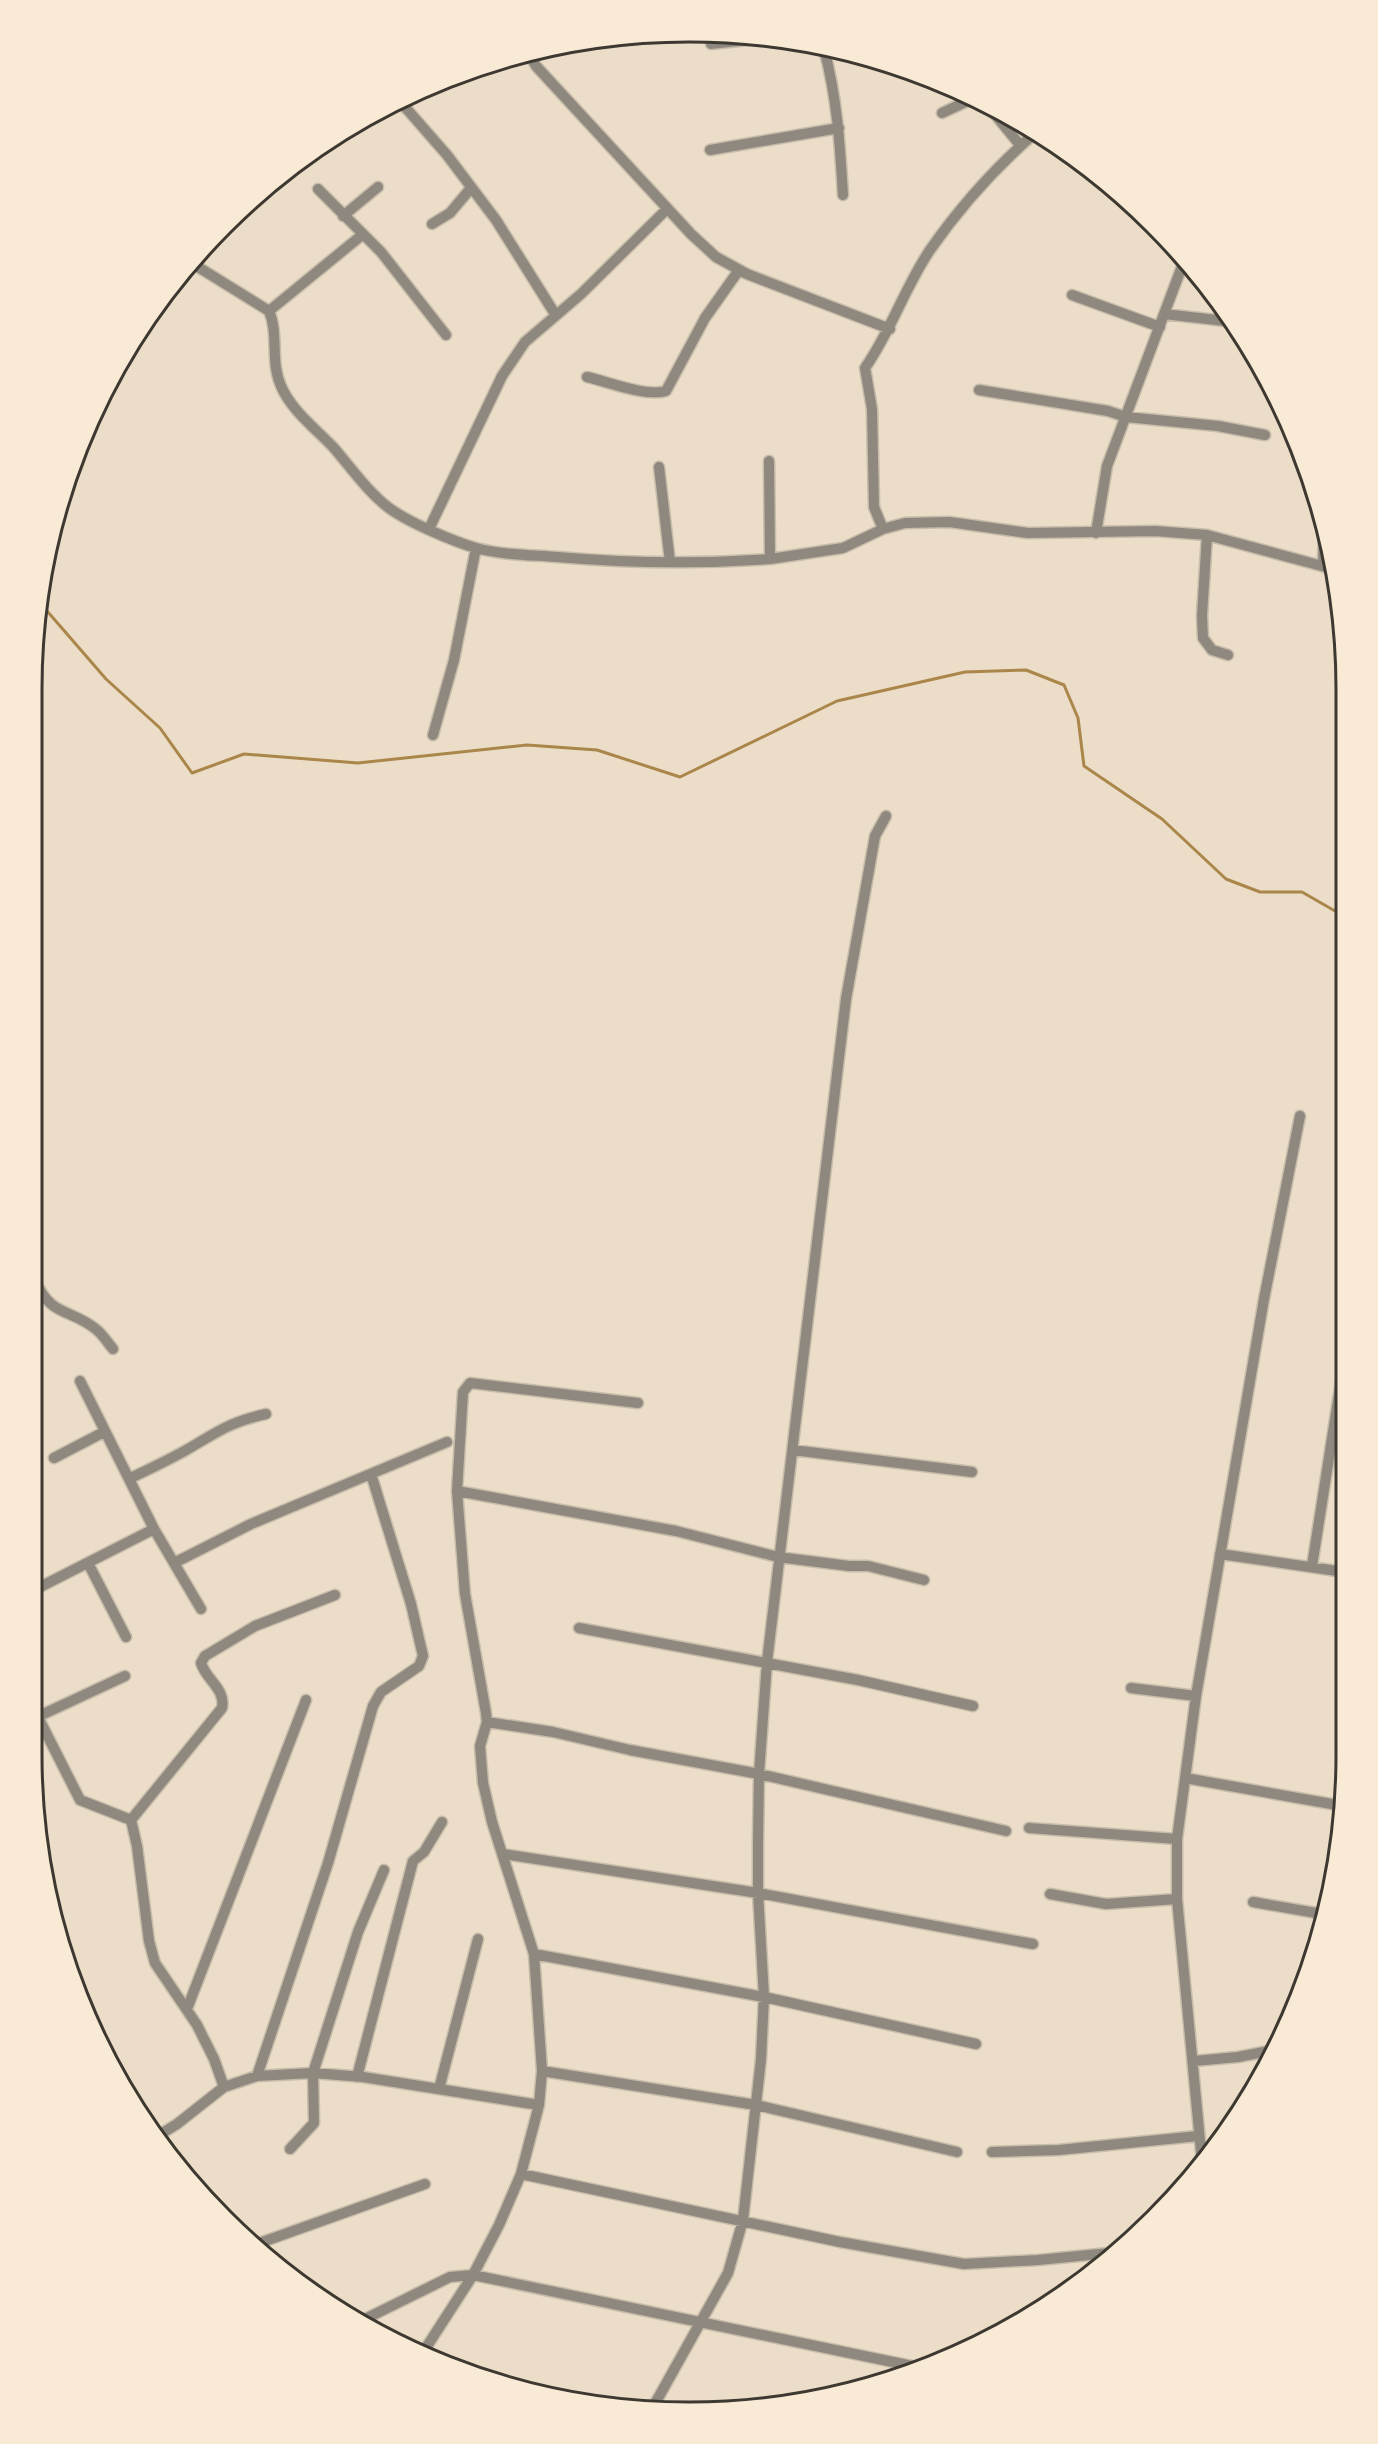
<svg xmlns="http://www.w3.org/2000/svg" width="1378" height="2444" viewBox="0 0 1378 2444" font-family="'Golos Text',sans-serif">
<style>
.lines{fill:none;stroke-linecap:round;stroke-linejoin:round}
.stream{stroke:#aa864a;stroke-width:3}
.street-casing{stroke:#c8bcaa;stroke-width:13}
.street{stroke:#8e887f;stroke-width:10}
.rim{fill:none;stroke:#3d3830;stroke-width:3}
</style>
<rect width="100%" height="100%" fill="#ebddc8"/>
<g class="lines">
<path class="stream" d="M41,604L106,679L160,728L192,773L244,754L358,763L527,745L597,750L680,777L837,701L965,672L1026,670L1064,685L1078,718L1084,766L1162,819L1226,879L1260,892H1302L1342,915"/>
<g class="street-casing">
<path id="street" d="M711,44L774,37
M824,49C837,97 840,145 843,195
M533,52L530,56L536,66L691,234L716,257L747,274L890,329
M398,99L447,155L496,220L555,314
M988,106L1020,145
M942,113L972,99
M710,150L839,128
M318,189L381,252L446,335
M343,216L378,187
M432,224L450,213L471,188
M190,262L269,311C279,334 270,362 281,386C291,410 316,429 334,448C351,468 368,492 389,508C408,522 452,541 476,548C502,555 530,555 557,557C627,563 699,564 770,559L769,461
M1072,295L1160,327
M269,311L362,235
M1164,314L1234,322
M587,377C609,382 645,397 666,391L705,318L739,270
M979,390L1108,411L1126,417L1218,426L1265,435
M659,467L670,562
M429,529L502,376L525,342L581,294L667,209
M883,529L874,507L872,409L865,368C891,331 905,287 930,250C960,207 996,167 1035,133
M1096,533L1107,466L1184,261
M1207,535L1202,616L1203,638L1212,650L1228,655
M770,559L843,548L883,529L905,523L949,522L1028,533L1155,531L1207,535L1333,569
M1323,566L1324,530
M433,735L454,660L476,548
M35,1280C51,1318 71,1308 97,1330C103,1335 108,1343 113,1349
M80,1381L154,1529L201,1609
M793,1450L972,1472
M54,1458L104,1432
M129,1479C149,1469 169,1460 188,1449C219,1431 230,1422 266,1414
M457,1491L676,1531L778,1557L849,1566H868L924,1580
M1220,1554L1344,1572
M88,1563L126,1637
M174,1563L251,1524L447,1442
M1312,1566L1344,1362
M36,1589L154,1529
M579,1628L858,1680L973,1706
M1131,1688L1196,1696L1177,1839V1899L1202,2162
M1196,1696L1264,1299L1300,1116
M37,1715L80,1800L131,1820
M37,1717L125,1676
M487,1722L553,1732L630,1750L759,1774L1006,1831
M1185,1778L1343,1806
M131,1820L222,1708C226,1689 206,1680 201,1663L205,1656L255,1626L335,1595
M131,1820L137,1846L149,1941L155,1963L197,2025L214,2059L224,2087
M1029,1828L1177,1839
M503,1854L758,1893L1033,1944
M1050,1894L1106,1904L1177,1899
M1253,1902L1322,1914
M534,1954L764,1997L976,2044
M187,2009L306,1700
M1194,2061L1238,2057L1274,2050
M542,2071L756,2105L957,2152
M257,2076L328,1863L373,1706L381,1692L419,1666L423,1656L411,1604L371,1474
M357,2077L413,1861L424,1852L442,1822
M439,2089L478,1939
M156,2137L177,2124L224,2087L257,2076L313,2073L363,2077L539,2105
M290,2149L314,2123L313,2073L358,1932L384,1870
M992,2152L1059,2150L1198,2136
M521,2174L840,2242L964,2264L1038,2260L1119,2252
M254,2245L425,2184
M359,2322L450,2277L473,2275L922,2368
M422,2354L473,2275L499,2225L521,2174L539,2105L542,2071L534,1954L492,1822L483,1783L480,1746L487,1722L486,1713L465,1594L457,1491L463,1392L470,1383L638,1403
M652,2409L728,2273L743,2220L761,2059L764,1997L758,1893V1843L759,1774L767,1662L846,999L875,836L886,816"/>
</g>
<use href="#street" class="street"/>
</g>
<path d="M0 0H1378V2444H0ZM689 42H689A647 647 0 0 1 1336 689V1755A647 647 0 0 1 689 2402H689A647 647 0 0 1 42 1755V689A647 647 0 0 1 689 42Z" fill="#f8ead5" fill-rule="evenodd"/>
<path class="rim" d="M689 42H689A647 647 0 0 1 1336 689V1755A647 647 0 0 1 689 2402H689A647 647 0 0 1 42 1755V689A647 647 0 0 1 689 42Z"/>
</svg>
